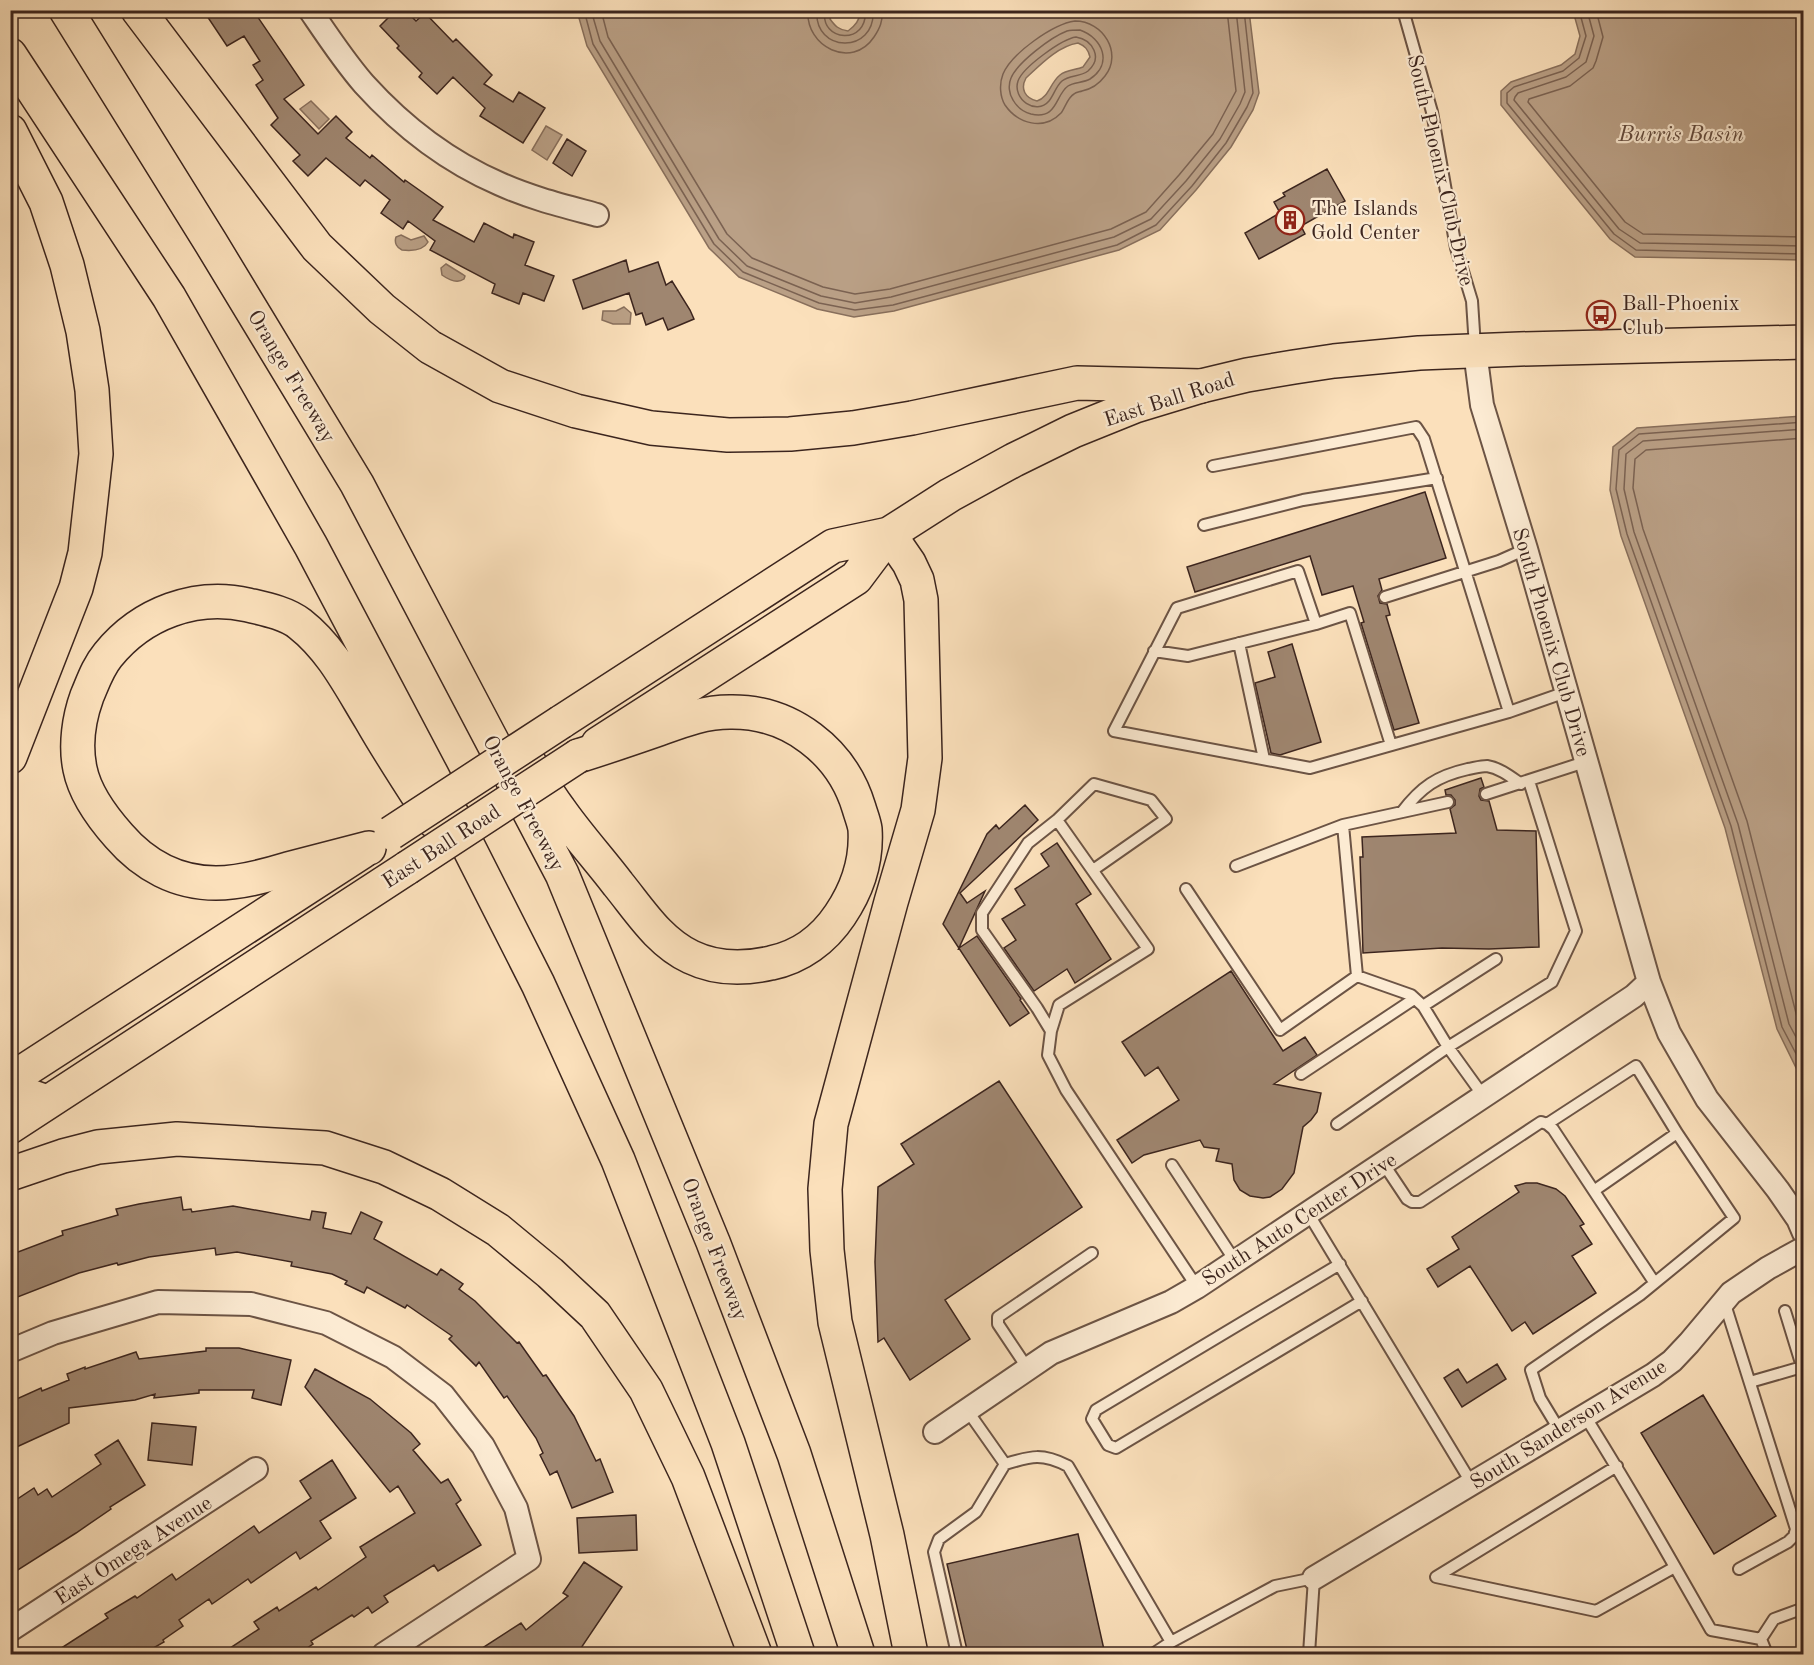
<svg xmlns="http://www.w3.org/2000/svg" width="1814" height="1665" viewBox="0 0 1814 1665" font-family="'Old Standard TT',serif">
<style>
.water{fill:#baa086;stroke:#886f5c;stroke-width:1.5;fill-rule:evenodd}
.lines{fill:none;stroke-linecap:round;stroke-linejoin:round}
.shore{stroke:#7b6252;stroke-width:1.5}
.building{fill:#9f8670;stroke:#3c251e;stroke-width:1.5}
.service-casing{stroke:#6c5445;stroke-width:14}
.minor-casing{stroke:#6c5445;stroke-width:26}
.primary-casing{stroke:#3c251e;stroke-width:36}
.motorway-casing{stroke:#3c251e;stroke-width:36}
.service{stroke:#fcebd3;stroke-width:10}
.minor{stroke:#fcebd3;stroke-width:22}
.primary{stroke:#fbe0bb;stroke-width:33}
.motorway{stroke:#fbe0bb;stroke-width:33}
.primary-bridge-casing{stroke:#3c251e;stroke-width:36;stroke-linecap:butt}
.primary-bridge{stroke:#fbe0bb;stroke-width:33}
.labels{text-anchor:middle;stroke-width:4.5;stroke-linejoin:round;paint-order:stroke}
.street-label{font-size:21px;fill:#3c251e;stroke:#fcebd3}
.poi-label{font-size:21px;fill:#3c251e;stroke:#fcebd3;text-anchor:start}
.water-label{font-size:22px;font-style:italic;fill:#624a3d;stroke:#fcebd3}
</style>
<rect width="100%" height="100%" fill="#fbe0bb"/>
<filter id="stains"><feTurbulence type="fractalNoise" baseFrequency=".00333" numOctaves="4"/><feColorMatrix values="0 0 0 0 .2 0 0 0 0 .09 0 0 0 0 .02 0 0 0 .5 -.17"/></filter>
<radialGradient id="worn" r=".72"><stop offset=".6" stop-color="#630" stop-opacity="0"/><stop offset="1" stop-color="#630" stop-opacity=".3"/></radialGradient>
<path class="water" d="M577,11H832L830,19C835,26 839,30 848,31C855,26 861,19 859,11H1249L1259,93L1253,110L1231,147L1196,190L1160,230L1119,250L894,311L854,317L817,309L739,277L709,248L587,46ZM1078,43C1085,46 1088,49 1090,57L1083,67C1076,70 1066,70 1060,75C1050,83 1049,97 1037,101C1025,98 1020,89 1026,78C1040,65 1058,46 1078,43Z
M1573,11H1803V260L1635,257L1610,239L1501,105V91L1511,82L1561,65L1575,54L1580,36Z
M311,101L329,119L319,129L300,109Z
M546,126L562,135L547,160L532,150Z
M401,235L411,240L424,236L428,242C423,251 411,251 402,250C397,248 394,243 396,237Z
M446,264L462,274L465,276L464,279C457,284 449,280 442,275L441,268Z
M624,307L631,313L630,324H613L602,320L603,311H616Z
M1803,416H1804L1803,1082L1777,1029L1725,828L1621,536L1610,490L1613,447L1637,428Z"/>
<g class="lines">
<path class="shore" d="M584,10L593,44L714,244L743,272L819,303L855,310L893,305L1117,245L1156,225L1192,186L1226,143L1247,107L1253,93L1244,10
M591,10L600,41L719,239L747,266L821,296L855,303L891,297L1114,237L1151,219L1186,181L1220,139L1240,104L1245,92L1236,10
M601,10L608,37L727,234L752,258L823,287L855,294L890,289L1111,229L1146,212L1179,175L1213,134L1236,91L1227,10
M808,10C805,47 852,70 874,37C880,28 883,21 882,10
M817,10C813,53 876,55 873,10
M825,10C819,43 869,45 865,10
M1579,10L1586,36L1579,58L1563,71L1514,87L1507,93V103L1614,234L1636,250L1804,254
M1587,10L1594,36L1586,62L1566,77L1518,93L1515,97L1514,100L1619,229L1640,243L1804,246
M1596,10L1603,37L1596,61L1593,68L1570,86L1529,99L1528,102L1625,222L1643,234L1804,237
M1075,21C1103,21 1123,53 1105,76C1099,84 1092,89 1082,91C1080,92 1076,92 1074,94C1068,97 1065,108 1061,113C1044,131 1018,124 1005,105C1000,97 999,84 1003,74C1012,53 1053,24 1075,21Z
M1080,30C1103,38 1113,64 1090,79C1083,83 1074,82 1068,86C1055,95 1058,120 1031,114C1023,112 1017,107 1013,100C1009,94 1008,85 1011,78C1017,63 1051,37 1067,31C1071,30 1076,30 1080,30Z
M1076,37C1093,40 1103,58 1088,71C1080,77 1069,75 1062,81C1056,86 1054,95 1049,101C1036,116 1012,99 1018,81C1023,67 1062,39 1076,37Z
M1804,422L1639,434L1619,450L1616,489L1627,534L1731,826L1782,1027L1804,1069
M1804,429L1643,441L1626,454L1624,489L1634,532L1738,824L1789,1024L1804,1052
M1804,438L1646,450L1635,459L1633,488L1643,529L1747,821L1798,1021L1804,1032"/>
</g>
<path class="building" d="M203,10H253L304,85L284,99L318,134L336,116L352,132L346,138L370,158L372,155L404,182L405,180L443,207L433,220L474,242L484,223L513,238L514,234L534,242L525,265L554,276L544,301L523,293L519,304L492,293L495,284L430,250L435,241L408,221L403,229L381,213L390,200L365,180L360,186L326,158L308,176L293,161L300,155L271,125L278,118L256,85L263,80L253,65L260,61L244,36L227,46Z
M396,10H405L416,21L425,13L453,42L456,39L492,75L484,84L513,102L519,92L545,108L523,143L480,116L485,108L453,77L437,94L419,77L422,73L397,48L399,46L380,26Z
M567,139L586,151L572,176L553,163Z
M1327,169L1345,201L1301,226L1305,234L1259,259L1245,233L1280,213L1274,202L1285,196L1283,193Z
M626,260L629,272L658,262L666,285L672,281L690,310L694,319L668,330L663,318L646,325L642,313L636,315L629,293L583,309L573,280Z
M1425,492L1446,558L1379,579L1382,590L1378,596L1380,603L1387,604L1390,615L1386,616L1419,723L1394,730L1361,623L1364,622L1353,586L1322,595L1310,556L1195,592L1187,567Z
M1292,644L1321,742L1280,755L1271,753L1255,683L1275,677L1268,652Z
M1481,778L1484,787L1480,789L1479,796L1481,800L1489,801L1497,830L1536,831L1539,947L1489,949L1442,948L1363,953L1360,857H1363L1362,837L1456,833L1450,809L1455,805V800L1451,795H1446L1445,790Z
M1025,805L1038,820L960,893L967,903L985,891L959,948L977,936L1021,999L1020,1000L1029,1013L1010,1026L943,924L987,834L996,825L999,829Z
M1057,843L1091,894L1076,904L1111,959L1075,983L1067,969L1034,991L1004,948L1016,940L1002,919L1025,905L1015,889L1049,866L1041,854Z
M1231,971L1283,1051L1305,1037L1317,1055L1274,1084L1321,1093L1317,1112L1311,1120L1303,1127L1294,1173L1282,1189L1270,1197L1263,1198L1250,1196L1240,1190L1234,1180L1232,1164L1216,1161L1219,1149L1204,1147L1200,1140L1144,1155L1132,1163L1117,1140L1179,1100L1158,1067L1145,1076L1122,1042Z
M999,1081L1082,1207L945,1300L970,1339L910,1380L884,1338L878,1342L875,1262L878,1187L914,1164L901,1144Z
M1526,1183H1537L1556,1189L1565,1196L1584,1224L1580,1226L1592,1244L1572,1256L1596,1293L1533,1334L1525,1322L1512,1331L1470,1266L1438,1287L1427,1269L1459,1249L1452,1237L1519,1192L1515,1186Z
M181,1197L183,1210L191,1209L192,1212L233,1206L310,1220L312,1211L326,1213L323,1228L351,1234L361,1212L382,1222L374,1239L437,1275L441,1269L463,1284L459,1289L475,1301L517,1343L519,1342L543,1376L546,1375L574,1416L596,1461L600,1459L613,1492L572,1508L557,1471L550,1475L540,1455L543,1453L536,1438L507,1396L504,1398L479,1362L476,1366L449,1339L452,1336L407,1305L405,1308L367,1287L364,1293L345,1284L347,1281L332,1274L291,1266L292,1262L237,1252L216,1255L215,1248L149,1257L118,1265L117,1263L79,1273L10,1300V1255L63,1235L62,1231L118,1215L116,1209L139,1204Z
M206,1348H239L291,1360L281,1405L252,1398L254,1390H199V1393L154,1398L155,1394L135,1400L69,1408V1423L10,1450V1402L41,1388L42,1391L69,1380L67,1374L85,1367V1369L136,1352L139,1359L206,1351Z
M1497,1364L1506,1379L1462,1407L1444,1378L1458,1369L1467,1383Z
M315,1369L370,1399L411,1433L420,1444L413,1450L441,1483L448,1479L461,1500L456,1504L481,1545L438,1571L434,1565L384,1596L388,1602L372,1613L368,1607L354,1617L352,1615L311,1641L313,1644L298,1654H221L259,1629L254,1622L277,1607L279,1611L316,1587L318,1590L366,1557L360,1547L415,1513L398,1486L390,1492L305,1387Z
M1703,1395L1776,1516L1714,1554L1641,1433Z
M152,1423L196,1427L192,1465L148,1460Z
M118,1440L145,1485L110,1507L111,1509L76,1533L10,1575V1504L34,1488L38,1495L47,1489L52,1497L101,1464L95,1455Z
M332,1460L356,1498L320,1521L331,1538L300,1559L296,1552L251,1583L248,1579L212,1604L209,1599L179,1620L183,1626L163,1640L164,1642L143,1654H52L108,1618L105,1614L135,1596L137,1598L172,1574L176,1580L254,1526L259,1533L311,1498L300,1481Z
M636,1515L637,1550L579,1553L577,1518Z
M1078,1534L1105,1654H968L947,1564Z
M584,1562L622,1587L577,1654H473L521,1623L526,1630L568,1596L563,1593Z"/>
<g class="lines">
<g class="service-casing">
<path id="service" d="M1403,10L1432,112L1456,248L1472,301L1475,347
M1213,466L1416,427L1424,439L1509,712
M1204,525L1303,500L1437,478
M1385,597L1499,561L1526,549
M1239,643L1264,759
M1154,651L1188,656L1316,624
M1391,745L1350,613L1316,624L1298,571L1177,608L1114,731L1310,768L1509,712L1566,692
M1486,794L1585,762
M1402,812C1421,787 1437,776 1468,769C1474,768 1481,766 1487,766C1500,768 1511,777 1521,784
M1343,825L1448,802
M1236,866L1343,825L1357,976L1411,995L1423,1006L1448,1047L1484,1097
M1093,870L1166,819L1151,800L1094,784L1057,820L1148,949L1059,1005L1051,1031L1048,1055L1066,1090L1197,1287
M1186,889L1280,1030L1357,976
M1423,1006L1496,959
M1051,1031L1037,1008L982,930V913L1028,843L1057,820
M1301,1074L1414,999
M1337,1124L1448,1047L1552,982L1576,931L1529,781
M1547,1124L1636,1066L1677,1133L1734,1218L1640,1295L1531,1370L1540,1398L1560,1431
M1383,1163L1407,1199L1412,1202H1420L1541,1122L1547,1124L1553,1129L1654,1282
M1172,1165L1235,1261
M1595,1190L1677,1133
M1308,1213L1472,1484
M1340,1264L1096,1410L1092,1419L1108,1445L1116,1448L1362,1301
M1724,1301L1796,1529L1794,1536L1788,1542L1739,1569
M1785,1311L1804,1373
M1028,1369L998,1324V1317L1092,1253
M1750,1382L1802,1367
M967,1410L1005,1464
M1585,1416C1616,1466 1646,1516 1675,1567L1596,1611L1436,1577L1617,1466
M1675,1567L1711,1630L1761,1639
M957,1654L934,1552L939,1539L976,1512L1005,1464C1032,1456 1042,1453 1068,1466L1171,1642
M1153,1654L1171,1642L1275,1586L1314,1578L1309,1654
M1767,1654L1761,1639L1774,1619L1804,1608"/>
</g>
<g class="minor-casing">
<path id="minor" d="M310,10C327,35 344,61 364,84C402,126 449,162 500,184C531,198 564,206 597,215
M1475,351L1482,405L1526,549L1649,982L1669,1033L1707,1099L1778,1190L1798,1219L1804,1233
M10,1351L53,1333L158,1302L251,1304L326,1323L393,1357L443,1395L483,1446L516,1508L529,1559L384,1654
M935,1432L1051,1353L1171,1302L1197,1287L1634,996L1649,982
M1314,1578L1653,1375L1672,1361L1689,1343L1731,1293L1768,1268L1804,1248
M10,1630L256,1469"/>
</g>
<g class="primary-casing">
<path id="primary" d="M561,722L833,546L889,534L950,495L1014,460L1073,431L1135,406L1201,386L1247,375L1294,367L1334,361L1419,353L1520,349L1804,342
M598,744L856,578L889,534
M10,1080L362,852
M10,1127L407,868"/>
</g>
<g class="motorway-casing">
<path id="motorway" d="M66,10L211,243L357,484L562,874L713,1242L794,1454L858,1654
M138,10L317,247L382,309L430,347L500,386L576,411L651,428L728,435L790,434L853,428L912,418L1077,383L1201,386
M10,55L169,297L311,546L432,775L538,984L618,1160L728,1443L798,1654
M10,131L46,202L67,265L83,331L92,390L96,454L85,553L76,588L10,757
M889,534L909,563L917,580L921,600L925,758L918,810L891,902L831,1124L825,1189L827,1250L835,1322L887,1535L911,1654
M525,756C536,773 546,792 559,809C577,835 599,859 618,884C640,911 659,942 691,957C716,969 745,969 771,963C800,957 824,939 840,915C857,890 867,860 865,829C864,822 861,815 859,808C842,751 790,711 730,712C703,712 681,721 656,730C630,739 604,748 578,756
M369,848C342,855 315,862 288,869C265,876 240,883 216,883C177,883 144,865 119,836C103,818 85,794 80,769C75,745 79,718 87,696C93,682 98,667 108,655C142,613 196,593 248,605C265,609 286,613 300,624C332,649 350,686 371,720C391,755 413,788 435,822
M10,1089L47,1102
M10,1174L63,1156L98,1147L177,1139L325,1148L384,1167L440,1194L498,1230L550,1273L595,1315L646,1390L688,1477L755,1654"/>
</g>
<use href="#service" class="service"/>
<use href="#minor" class="minor"/>
<use href="#primary" class="primary"/>
<use href="#motorway" class="motorway"/>
<g class="primary-bridge-casing">
<path id="primary-bridge" d="M391,833L561,722
M407,868L578,756"/>
</g>
<use href="#primary-bridge" class="primary-bridge"/>
</g>
<defs>
<g id="building-ring" transform="scale(1.5)"><circle r="9.5" fill="#fcebd3" stroke="#8f2418" stroke-width="1.5"/><path d="M-4-6H4V6H1V3H-1V6H-4ZM-2.5-4.3h1.7v1.8h-1.7ZM.8-4.3h1.7v1.8H.8ZM-2.5-1h1.7V.8h-1.7ZM.8-1h1.7V.8H.8Z" fill="#8f2418"/></g>
<g id="bus-ring" transform="scale(1.5)"><circle r="9.5" fill="#fcebd3" stroke="#8f2418" stroke-width="1.5"/><path d="M-5-6H5V4H4V6H2V4H-2V6H-4V4H-5ZM-3.5-4V0h7V-4ZM-3.5 1.2v1.5H-2V1.2ZM2 1.2v1.5H3.5V1.2Z" fill="#8f2418"/></g>
</defs>
<g fill-rule="evenodd">
<use href="#building-ring" x="1290" y="220"/>
<use href="#bus-ring" x="1601" y="315"/>
</g>
<g class="labels">
<g class="street-label">
<text transform="translate(1441 170) rotate(77)" y="7">South Phoenix Club Drive</text>
<text transform="translate(292 376) rotate(59)" y="7">Orange Freeway</text>
<text transform="translate(1169 399) rotate(-18)" y="7">East Ball Road</text>
<text transform="translate(1552 642) rotate(74)" y="7">South Phoenix Club Drive</text>
<text transform="translate(524 803) rotate(62)" y="7">Orange Freeway</text>
<text transform="translate(441 846) rotate(-33)" y="7">East Ball Road</text>
<text transform="translate(1299 1219) rotate(-33)" y="7">South Auto Center Drive</text>
<text transform="translate(715 1249) rotate(69)" y="7">Orange Freeway</text>
<text transform="translate(1568 1424) rotate(-32)" y="7">South Sanderson Avenue</text>
<text transform="translate(133 1550) rotate(-33)" y="7">East Omega Avenue</text>
</g>
<g class="poi-label">
<text x="1311" y="215">The Islands<tspan x="1311" dy="24">Gold Center</tspan></text>
<text x="1622" y="310">Ball-Phoenix<tspan x="1622" dy="24">Club</tspan></text>
</g>
<g class="water-label">
<text x="1681" y="141">Burris Basin</text>
</g>
</g>
<rect width="1814" height="1665" fill="none" stroke="#fbe0bb" stroke-width="36"/>
<rect x="12" y="12" width="1790" height="1641" fill="none" stroke="#3c251e" stroke-width="3"/>
<rect x="18" y="18" width="1778" height="1629" fill="none" stroke="#3c251e" stroke-width="1.5"/>
<rect width="100%" height="100%" filter="url(#stains)"/>
<rect width="100%" height="100%" fill="url(#worn)"/>
</svg>
